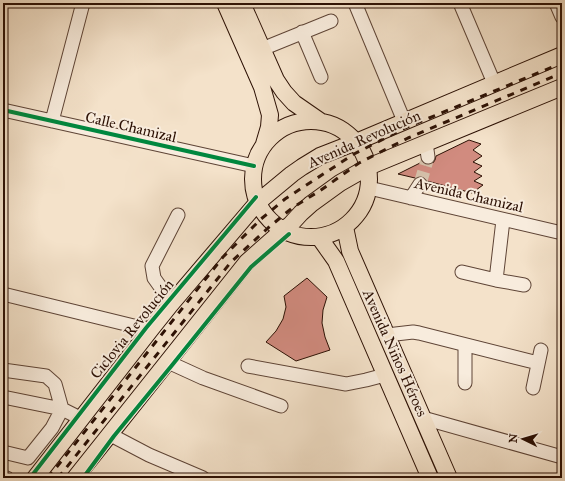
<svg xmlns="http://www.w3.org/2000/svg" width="565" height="481" viewBox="0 0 565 481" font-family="'IM FELL Great Primer',serif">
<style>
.building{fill:#d18b7f;stroke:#2c1004}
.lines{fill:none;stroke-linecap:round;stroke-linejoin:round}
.minor-tunnel{stroke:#d6c2ac;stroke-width:13;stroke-dasharray:13 6;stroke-linecap:butt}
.minor-casing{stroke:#5e4436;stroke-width:15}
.major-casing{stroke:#2c1004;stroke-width:18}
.minor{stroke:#f8ecdd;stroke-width:13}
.major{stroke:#f4e2ca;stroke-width:16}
.rail{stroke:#2c1004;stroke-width:3;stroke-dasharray:7 7;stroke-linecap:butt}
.cycleway-casing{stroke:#f8ecdd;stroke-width:6}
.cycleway{stroke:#00873e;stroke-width:4}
.labels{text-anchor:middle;stroke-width:4;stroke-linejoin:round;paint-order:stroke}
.street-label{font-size:15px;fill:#2c1004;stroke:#f8ecdd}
</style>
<rect width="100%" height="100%" fill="#f4e2ca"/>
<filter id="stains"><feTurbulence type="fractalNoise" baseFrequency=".005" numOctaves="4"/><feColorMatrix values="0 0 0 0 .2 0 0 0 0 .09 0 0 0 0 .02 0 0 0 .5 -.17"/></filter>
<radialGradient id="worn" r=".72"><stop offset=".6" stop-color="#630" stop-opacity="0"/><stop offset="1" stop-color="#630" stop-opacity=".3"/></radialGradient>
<path class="building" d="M469,140L481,144L473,150L482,156L473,162L482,166L474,172L482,176L474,181L483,185L472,193L427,181L425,178L421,176L417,177L415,178L398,174L422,162L425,165H429L433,163L435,160L436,156Z
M307,278L327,297L323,310L322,323L325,337L330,350L296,361L266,342L276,331L283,319L286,307L284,296Z"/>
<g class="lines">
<path class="minor-tunnel" d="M420,184L428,157"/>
<g class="minor-casing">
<path id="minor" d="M355,3L404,121
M460,3L494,83
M556,3L562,17
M302,32L321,77
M262,49L331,21
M3,110L254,166
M52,121L83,3
M426,143L428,157
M369,188L562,233
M411,198L420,184
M462,272L496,280L524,285
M496,280L503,220
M3,294L142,328L151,329
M171,304L167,298L164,292L154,278L152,266L178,215
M387,335L413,332L419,333L538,363
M168,362L203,378L281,406
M248,366L346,384L366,380L385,375
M3,370L46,376L55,384L62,409L82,419
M465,383V345
M533,388L541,350
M3,397L62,409L52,428L28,458L3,452
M423,418L562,457
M109,434L149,455L203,478
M3,477L7,478"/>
</g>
<g class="major-casing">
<path id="major" d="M225,3L262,87L270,115L269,127L264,144
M242,3L276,80L284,92L294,103L320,121
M253 179a58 58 0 1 1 116 0a58 58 0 1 1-116 0Z
M345,227L350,251L449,478
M319,237L336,261L430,478
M35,478L151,329L171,304L257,203L292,174L302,167L320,156L356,142L562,55
M75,478L247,262L282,231L290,225L301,213L311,204L340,183L368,167L562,87"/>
</g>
<use href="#minor" class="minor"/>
<use href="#major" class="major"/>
<path class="rail" d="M48,478L223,257L261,219L285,199L354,154L405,128L562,63
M58,478L231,262L268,228L292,208L321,190L359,163L408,138L562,73"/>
<g class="cycleway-casing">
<path id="cycleway" d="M3,110L254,166
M30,478L146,328L256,197
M83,478L114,436L173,364L251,267L289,234"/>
</g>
<use href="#cycleway" class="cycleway"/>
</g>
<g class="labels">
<g class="street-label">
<text transform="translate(131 127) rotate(13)" y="5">Calle Chamizal</text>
<text transform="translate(364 139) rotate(-24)" y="5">Avenida Revolución</text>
<text transform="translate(469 195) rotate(13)" y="5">Avenida Chamizal</text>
<text transform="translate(132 329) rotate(-51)" y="5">Ciclovia Revolución</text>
<text transform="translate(395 353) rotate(66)" y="5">Avenida Niños Héroes</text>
</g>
</g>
<rect width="565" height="481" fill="none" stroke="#f4e2ca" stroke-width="16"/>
<rect x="4" y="4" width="557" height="473" fill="none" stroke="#2c1004" stroke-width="2"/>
<rect x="8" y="8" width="549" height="465" fill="none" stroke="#2c1004"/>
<g transform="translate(523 439) rotate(275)" stroke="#f8ecdd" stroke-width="3" paint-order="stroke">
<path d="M0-3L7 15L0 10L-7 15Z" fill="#2c1004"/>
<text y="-6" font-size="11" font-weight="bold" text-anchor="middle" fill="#2c1004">N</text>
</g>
<rect width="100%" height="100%" filter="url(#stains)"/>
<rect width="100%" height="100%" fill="url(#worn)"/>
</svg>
